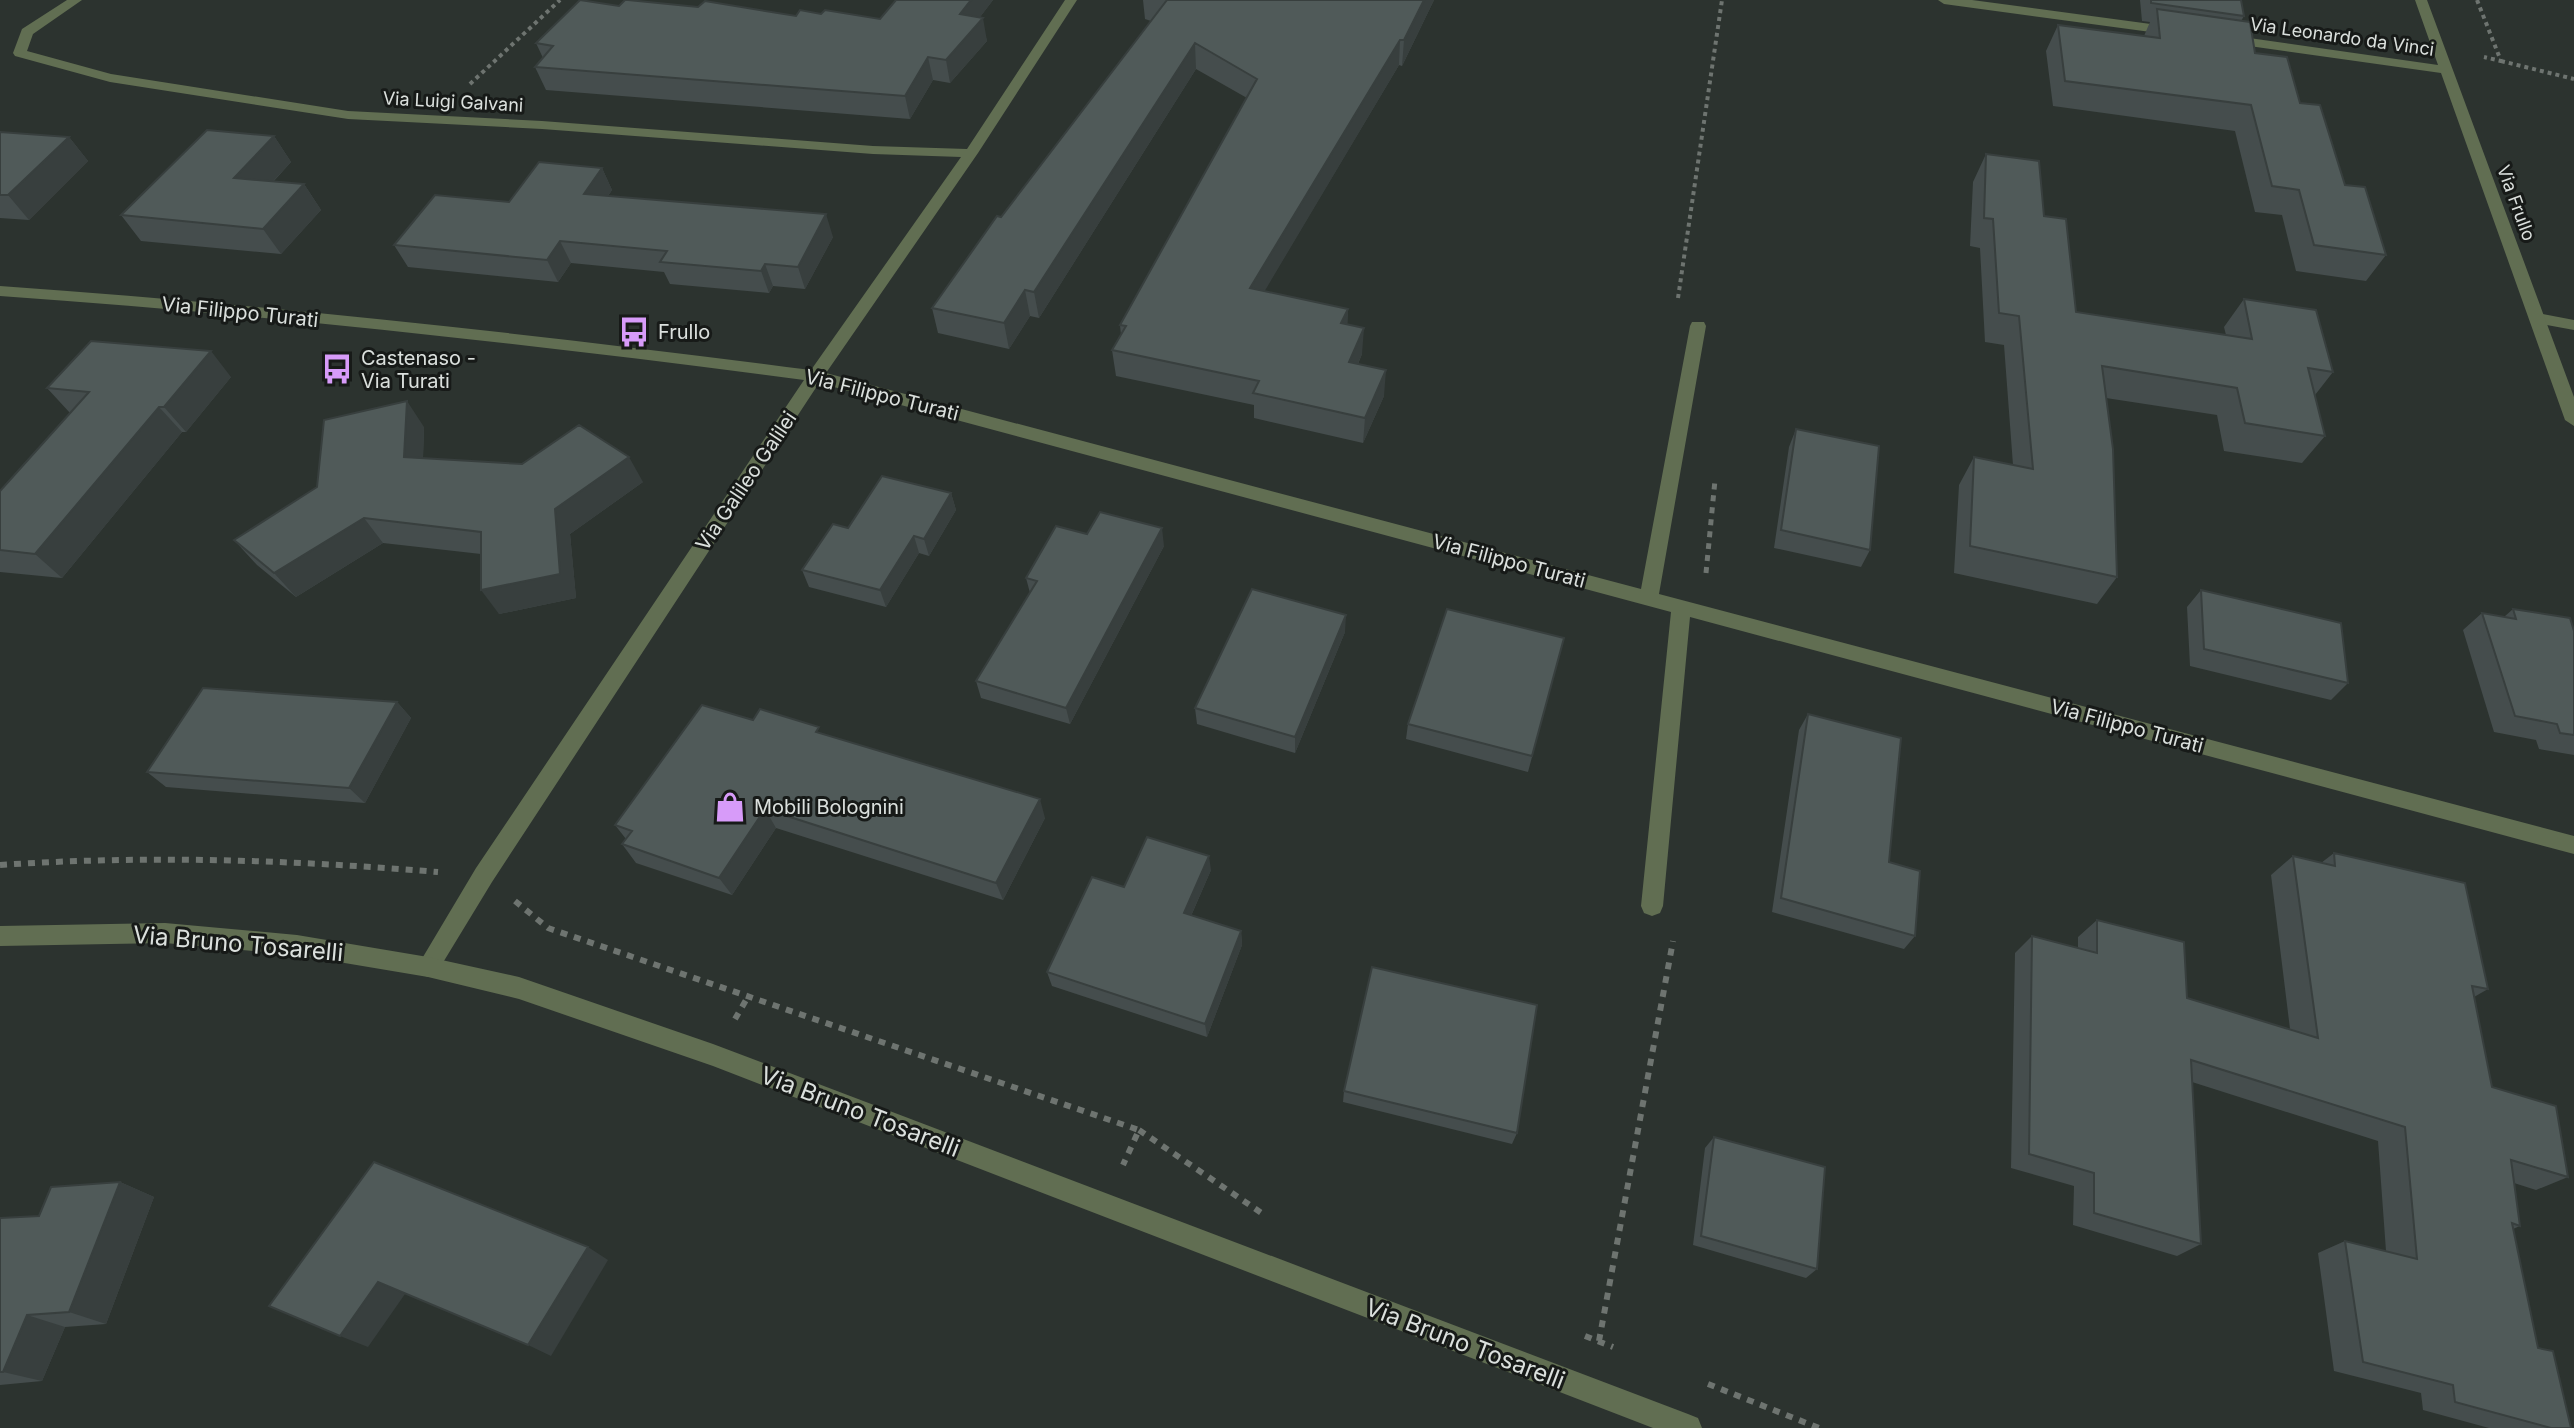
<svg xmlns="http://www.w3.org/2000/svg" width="2574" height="1428" viewBox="0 0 2574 1428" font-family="Inter,sans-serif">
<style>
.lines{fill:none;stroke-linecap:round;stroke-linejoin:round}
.path-far2{stroke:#6e7470;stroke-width:4;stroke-dasharray:4 4;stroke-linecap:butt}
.path-far1{stroke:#6e7470;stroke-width:5;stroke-dasharray:6 6;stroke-linecap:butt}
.path{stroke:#6e7470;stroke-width:6;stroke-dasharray:7 7;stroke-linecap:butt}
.service{fill:#616e52;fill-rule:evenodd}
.minor{fill:#616e52;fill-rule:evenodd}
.tertiary{fill:#616e52;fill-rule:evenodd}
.wall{fill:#454d4d}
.shaded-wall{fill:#383f3e}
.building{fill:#505a59;stroke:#383f3e;stroke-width:2}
.labels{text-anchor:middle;stroke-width:6;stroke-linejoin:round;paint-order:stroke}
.far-street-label{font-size:18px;fill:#dbe0dd;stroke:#171a18}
.street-label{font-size:20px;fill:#dbe0dd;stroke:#171a18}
.poi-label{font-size:20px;fill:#dbe0dd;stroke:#171a18;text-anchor:start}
.near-street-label{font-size:24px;fill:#dbe0dd;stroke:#171a18}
</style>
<rect width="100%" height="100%" fill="#2c332f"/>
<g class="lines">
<path class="path-far2" d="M2477,0L2501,61L2484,57
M2501,61L2574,79
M470,84L560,0
M1678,298L1722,0"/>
<path class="path-far1" d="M1706,573L1715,480"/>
<path class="path" d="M0,865C147,855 292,860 438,872
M515,901L548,928L1139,1130L1123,1165
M735,1019L749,995
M1139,1130L1266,1216
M1585,1336L1613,1347
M1599,1341L1673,941
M1708,1384L1819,1428"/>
<path class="service" d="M2537,313L2574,320V330L2531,322L2529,318Z"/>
<path class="minor" d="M67,0H82L33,34L27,51L111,74L348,111L542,121L873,146L967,149L1065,0H1077L978,153L826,373L1641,589L1690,326L1692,322H1704L1706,326L1659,594L2574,836V854L1690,617L1663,906L1660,913L1652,916L1644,913L1641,906L1671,612L819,383L492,882L436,974L428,977L420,974L417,967L476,868L804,380C537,345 269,315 0,296V286C271,305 541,335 811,370L961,157L873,154L542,129L348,119L110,82L15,56L13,53L22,29Z
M1938,0H1972L2173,27L2180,31L2173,35L1944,4Z
M2415,0H2427L2574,397V426L2565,420L2441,73L2228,43L2221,39L2228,35L2438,65Z"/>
<path class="tertiary" d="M165,923L297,935L428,957L519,977L713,1044L1688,1414L1698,1418L1702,1428H1653L713,1066L519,999L428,977L297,955L165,943L0,946V926Z"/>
</g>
<path class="wall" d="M896,0H993L980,17L987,41L950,83L933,80L910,119L546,90L535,67L543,58L536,43L619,6L698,7L796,16L821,14L880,19Z
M1143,0H1434L1402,66L1399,65L1264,291L1348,309L1347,325L1362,354L1358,364L1384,396L1363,443L1254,418V405L1116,376L1112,350L1121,335L1120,325L1247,98L1196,69L1039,318L1030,316L1009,349L938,333L932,308L1151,21L1145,19Z
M2140,0H2241L2244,16L2241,21L2255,53L2300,103L2345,185L2386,255L2366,281L2296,271L2282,215L2255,212L2235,131L2053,106L2046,51L2058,25L2144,36L2150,22L2142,21Z
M0,132L69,137L88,161L29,220L0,218Z
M274,136L291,162L273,182L304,184L321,210L281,254L141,241L121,215Z
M1986,154L2044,216L2076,312L2226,335L2224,327L2244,299L2333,372L2315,395L2325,436L2302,463L2224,451L2217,415L2106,398L2117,577L2097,604L1954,573L1959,485L1974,457L2013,465L2004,345L1985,342L1980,248L1970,246L1973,182Z
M602,168L612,190L608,196L833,237L805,289L773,286L769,293L670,284L664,272L571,263L558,282L408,267L394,245Z
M231,377L186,432H182L62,578L0,572V491L70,413L47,388Z
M424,427L423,458L643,482L570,534L576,598L499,614L481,554L383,543L296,597L257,565L234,540Z
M1796,429L1870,550L1861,567L1774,548L1789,447Z
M951,493L956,510L929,556L919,553L886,607L809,587L802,570L848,528Z
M1164,546L1070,724L981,698L976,681L1030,593L1026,578Z
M2201,590L2348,683L2331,700L2190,666L2187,607Z
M2513,609L2574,631V755L2539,749L2536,740L2494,732L2463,630L2482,613L2504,617Z
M1345,632L1295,753L1197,724L1195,708Z
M1564,638L1528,772L1406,739L1408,724Z
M397,702L411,718L365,803L166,787L147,772Z
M1808,714L1889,862L1915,936L1904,949L1772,912L1799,730Z
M753,720L823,734L1045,818L1003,900L776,828L732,895L636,863L622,844L626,839L615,825Z
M2334,853L2488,989L2474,997L2492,1087L2568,1177L2536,1190L2514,1183L2520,1226L2513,1229L2538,1348L2571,1428H2489L2423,1410L2421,1393L2334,1371L2318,1253L2345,1241L2386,1251L2378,1141L2192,1082L2201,1244L2177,1256L2073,1225L2074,1186L2011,1168L2015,953L2032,936L2078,948V937L2097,920L2187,998L2290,1029L2271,875L2293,856L2321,863Z
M1211,870L1191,916L1241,931L1242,945L1207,1037L1052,986L1047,972L1124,887Z
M1344,1091L1517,1133L1512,1144L1343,1102Z
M1714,1137L1817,1269L1806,1278L1693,1245L1705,1148Z
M120,1182L154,1197L106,1324L65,1327L42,1381L0,1385V1218L39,1216Z"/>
<path class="shaded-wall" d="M971,0H993L965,37L960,14Z
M1424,0H1434L1402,66L1404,40Z
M983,18L987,41L950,83L946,60Z
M1400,40L1399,65L1251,314L1250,288Z
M1195,43L1196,69L1039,318L1034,292Z
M928,57L933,80L910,119L905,96Z
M274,136L291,162L252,204L234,178Z
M69,137L88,161L29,220L8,195Z
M602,168L612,190L594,216L584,194Z
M304,184L321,210L281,254L263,229Z
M826,214L833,237L805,289L798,267Z
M560,241L571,263L558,282L547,260Z
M765,264L773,286L769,293L761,271Z
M1025,290L1030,316L1009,349L1004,323Z
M1348,309L1347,334L1341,323Z
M1364,328L1362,354L1348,387L1349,362Z
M211,351L231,377L186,432L164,407Z
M1386,370L1384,396L1363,443L1365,418Z
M407,401L424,427L422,482L404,457Z
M159,407L182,432L62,578L35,554Z
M629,457L643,482L570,534L576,598L499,614L481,590L555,509Z
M951,493L956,510L929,556L924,539Z
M364,518L383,543L296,597L274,573Z
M1162,528L1164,546L1070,724L1066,708Z
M914,536L919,553L886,607L880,590Z
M1346,615L1345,632L1295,753V737Z
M397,702L411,718L365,803L349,788Z
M1040,799L1045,818L1003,900L996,883Z
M765,809L776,828L732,895L719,878Z
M1209,856L1211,870L1186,927L1184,913Z
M1241,931L1242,945L1207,1037L1205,1024Z
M120,1182L154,1197L106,1324L69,1312Z
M588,1247L608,1260L551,1356L528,1345Z
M378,1282L405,1294L368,1347L340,1336Z
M27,1315L65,1327L42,1381L3,1372Z"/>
<path class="building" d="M580,0L619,6L625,0H628L698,7L705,1L796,16L800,10L821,14L825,10L880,19L896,0H971L960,14L983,18L946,60L928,57L905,96L535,67L553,46L536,43Z
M1167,0H1424L1404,40H1400L1250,288L1348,309L1341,323L1364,328L1349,362L1386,370L1365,418L1253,393L1259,381L1112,350L1126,326L1120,325L1257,79L1195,43L1034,292L1025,290L1004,323L932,308L997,216L1001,217Z
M2151,0H2241L2244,16L2151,3Z
M2157,9L2250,22L2255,53L2287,57L2300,103L2320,105L2345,185L2365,187L2386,255L2314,245L2299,190L2272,186L2251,105L2065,81L2058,25L2160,38Z
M207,130L274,136L234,178L304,184L263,229L121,215Z
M0,132L69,137L8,195H0Z
M1986,154L2039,161L2044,216L2066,219L2076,312L2252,339L2244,299L2316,310L2333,372L2308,368L2325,436L2245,423L2237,388L2102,366L2113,449L2117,577L1970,546L1974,457L2033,469L2019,316L1999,313L1993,219L1984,218Z
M539,162L602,168L584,194L826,214L798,267L765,264L761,271L660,262L667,251L560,241L547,260L394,245L435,195L509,202Z
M91,341L211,351L164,407H159L35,554L0,550V491L89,392L47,388Z
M407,401L404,457L522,464L579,425L629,457L555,509L560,574L481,590V532L364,518L274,573L234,540L317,487L324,420Z
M1796,429L1879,446L1870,550L1781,530Z
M882,476L951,493L924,539L914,536L880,590L802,570L833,524L848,528Z
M1100,512L1162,528L1066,708L976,681L1037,581L1026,578L1056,526L1087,534Z
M1252,589L1346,615L1295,737L1195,708Z
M2201,590L2341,623L2348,683L2204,649Z
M1447,609L1564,638L1532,756L1408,724Z
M2513,609L2570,618L2574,631V735L2560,733L2557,724L2515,716L2482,613L2516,619Z
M203,688L397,702L349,788L147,772Z
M702,705L753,720L760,709L819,727L816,732L1040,799L996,883L765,809L719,878L622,844L632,831L615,825Z
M1808,714L1901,738L1889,862L1920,871L1915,936L1781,898Z
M1147,837L1209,856L1184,913L1241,931L1205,1024L1047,972L1092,877L1124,887Z
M2334,853L2465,883L2488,989L2472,986L2492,1087L2556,1106L2568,1177L2511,1160L2520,1226L2512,1223L2538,1348L2553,1351L2571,1428H2551L2455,1402L2453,1385L2363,1362L2345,1241L2417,1259L2405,1127L2191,1060L2201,1244L2094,1213V1173L2029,1154L2032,936L2097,953V920L2184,942L2187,998L2318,1038L2293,856L2335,866Z
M1372,967L1537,1005L1517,1133L1344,1091Z
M1714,1137L1825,1167L1817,1269L1701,1236Z
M374,1162L588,1247L528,1345L378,1282L340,1336L269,1306Z
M120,1182L69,1312L27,1315L3,1372H0V1218L39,1216L51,1187Z"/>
<defs>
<g id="bus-bare" transform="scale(2.4)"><path d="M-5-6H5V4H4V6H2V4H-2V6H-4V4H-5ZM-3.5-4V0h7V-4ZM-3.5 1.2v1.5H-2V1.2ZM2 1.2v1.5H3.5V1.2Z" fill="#d79bf9" stroke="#171a18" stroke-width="2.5" paint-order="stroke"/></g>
<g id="shop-bare" transform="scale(2.4)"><path d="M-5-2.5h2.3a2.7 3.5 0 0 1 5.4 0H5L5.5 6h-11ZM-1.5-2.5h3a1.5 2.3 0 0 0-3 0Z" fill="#d79bf9" stroke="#171a18" stroke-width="2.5" paint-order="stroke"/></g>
</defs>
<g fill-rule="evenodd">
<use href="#bus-bare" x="634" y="332"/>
<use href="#bus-bare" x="337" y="369"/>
<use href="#shop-bare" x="730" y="807"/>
</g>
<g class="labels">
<g class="far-street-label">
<text transform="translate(2342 37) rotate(8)" y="6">Via Leonardo da Vinci</text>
<text transform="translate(453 102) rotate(3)" y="6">Via Luigi Galvani</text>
<text transform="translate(2516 203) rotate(70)" y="6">Via Frullo</text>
</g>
<g class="street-label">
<text transform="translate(240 312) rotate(6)" y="7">Via Filippo Turati</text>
<text transform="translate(882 395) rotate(14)" y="7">Via Filippo Turati</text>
<text transform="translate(746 481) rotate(-56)" y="7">Via Galileo Galilei</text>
<text transform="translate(1509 561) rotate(15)" y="7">Via Filippo Turati</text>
<text transform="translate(2127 726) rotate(15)" y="7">Via Filippo Turati</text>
</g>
<g class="poi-label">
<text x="658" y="339">Frullo</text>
<text x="361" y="365">Castenaso -<tspan x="361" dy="23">Via Turati</tspan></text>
<text x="754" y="814">Mobili Bolognini</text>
</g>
<g class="near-street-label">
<text transform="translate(238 944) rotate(5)" y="8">Via Bruno Tosarelli</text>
<text transform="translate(860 1112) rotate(21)" y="8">Via Bruno Tosarelli</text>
<text transform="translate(1465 1344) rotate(21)" y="8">Via Bruno Tosarelli</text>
</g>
</g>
</svg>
